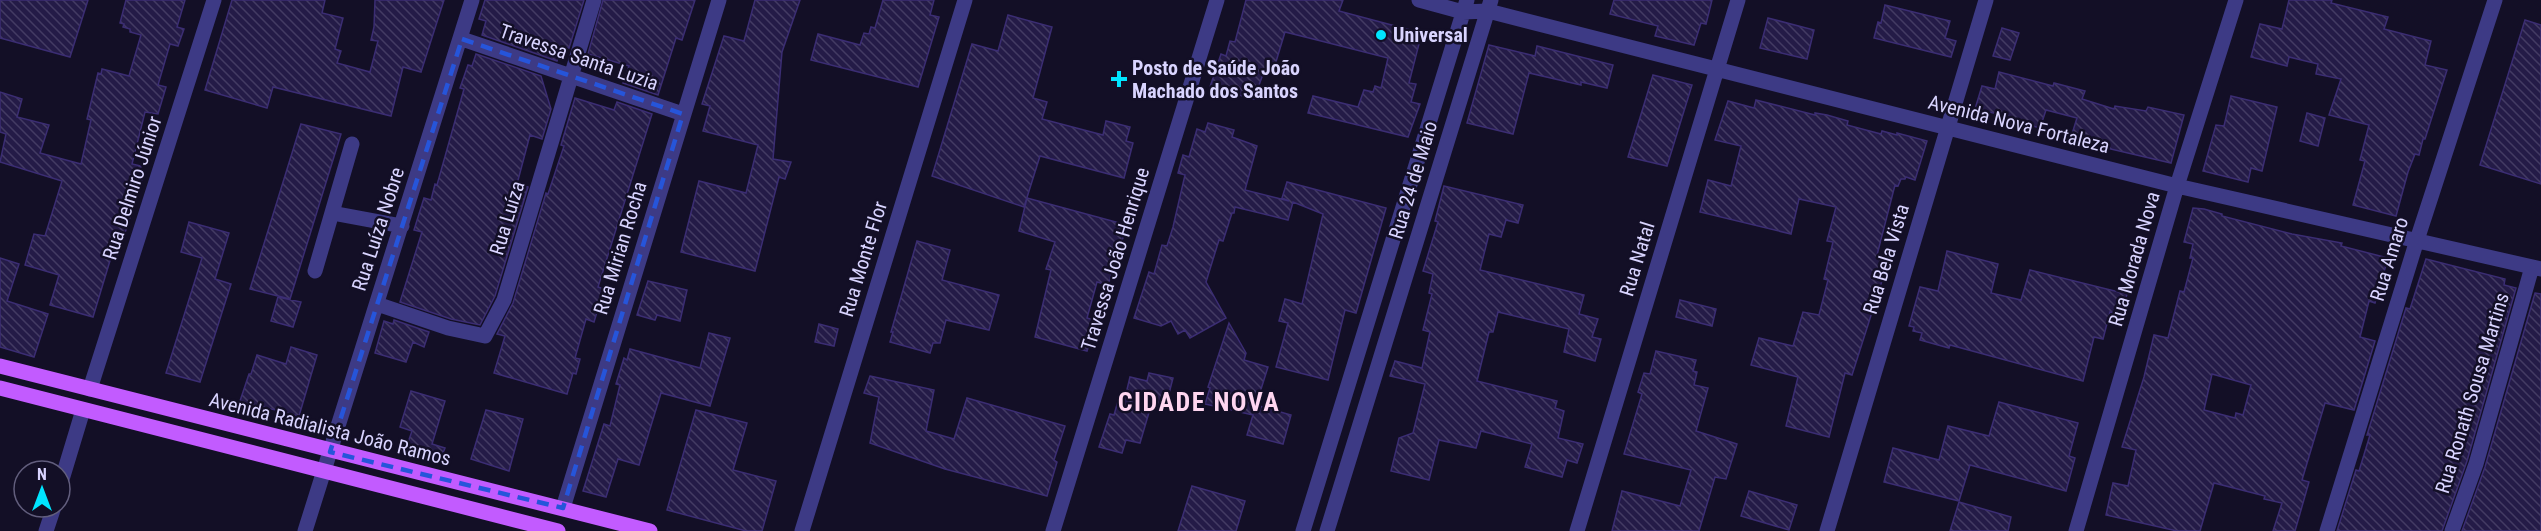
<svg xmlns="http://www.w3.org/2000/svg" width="2541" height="531" viewBox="0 0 2541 531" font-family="'Roboto Condensed',sans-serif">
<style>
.building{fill:url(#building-back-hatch);stroke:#3b2d73;stroke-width:1.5;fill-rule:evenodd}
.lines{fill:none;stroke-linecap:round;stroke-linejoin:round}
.minor{stroke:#3d3a85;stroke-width:15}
.major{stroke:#c25bff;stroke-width:15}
.marked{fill:none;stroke:#2655da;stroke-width:4.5;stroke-dasharray:12 8;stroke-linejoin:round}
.poi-dot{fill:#00e5ff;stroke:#130f26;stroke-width:2}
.labels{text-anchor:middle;stroke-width:5;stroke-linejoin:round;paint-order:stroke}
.poi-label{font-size:20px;font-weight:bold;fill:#d9d4ff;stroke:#130f26;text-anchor:start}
.street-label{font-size:20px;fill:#d9d4ff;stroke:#130f26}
.district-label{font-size:26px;font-weight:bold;letter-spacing:1.5px;fill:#ffd6f0;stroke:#130f26}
</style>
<defs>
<pattern id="building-back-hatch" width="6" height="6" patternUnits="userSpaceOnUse" patternTransform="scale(1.5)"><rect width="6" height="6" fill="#241b47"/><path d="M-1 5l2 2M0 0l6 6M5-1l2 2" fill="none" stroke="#433b63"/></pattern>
</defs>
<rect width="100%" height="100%" fill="#130f26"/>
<path class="building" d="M0,0H88L70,57L0,38Z
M126,0H185L177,27L184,29L178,46L170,44L158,85L166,87L158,114L145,112L132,164L141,166L138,178L142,179L118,255L112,254L93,317L50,305L59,275L25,265L34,234L45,236L62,181L0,162L6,134L0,132V92L22,99L17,117L49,125L40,153L81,164L91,120L87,119L98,73L101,74L102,69L129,76L141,35L130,32V29L123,27L124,24L120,23Z
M232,0H325L322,13L343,18L335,49L341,51L337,63L370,72L378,41L371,40L374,27L375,0H444L421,72L403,67L391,116L273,87L267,108L205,90Z
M485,0H584L569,48L562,46L557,61L482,35L486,21L479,19Z
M603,0H695L682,40L676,38L658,95L623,83L629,66L588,54Z
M755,0H800L782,52L773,159L791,162L785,179L779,177L755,271L681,252L699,181L746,193L758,145L703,131L710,106L702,104L724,36L744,41Z
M883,0H934L930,15L939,17L918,87L811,60L818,34L860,45L864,33L869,34L871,27L875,28Z
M1246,0H1343L1339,11L1414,31L1420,40L1409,83L1416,84L1411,102L1420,104L1408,137L1308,113L1313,96L1358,107L1364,90L1373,92L1375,86L1381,88L1388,58L1321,41L1285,32L1275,65L1267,63L1254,99L1210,87L1221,54L1226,56L1230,41L1235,42Z
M1614,0H1712L1706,24L1701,23L1694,45L1655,36L1658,26L1610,14Z
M2289,0H2332L2331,3L2388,17L2384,29L2431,41L2425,65L2447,70L2425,139H2423L2419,155L2415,154L2408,172L2396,216L2353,205L2365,161L2360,160L2369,125L2329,115L2341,79L2316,74L2318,64L2289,57L2287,66L2251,57L2260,24L2282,29Z
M1885,5L1950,21L1945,38L1956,41L1951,57L1874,38L1878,22L1881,23Z
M1008,15L1052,27L1033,98L1047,102L1042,119L1103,135L1106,121L1130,127L1126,141L1133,143L1124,178L1040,156L1024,207L932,176L972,44L998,51Z
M1768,18L1814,30L1807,59L1760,48Z
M2525,20L2541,25V184L2480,165Z
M2002,28L2019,33L2010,60L1993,56Z
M1489,45L1535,56L1537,46L1613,65L1607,88L1581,82V85L1529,73L1513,134L1467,123Z
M476,54L541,76L551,109L542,139L530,135L517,184L528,187L495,296L480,325L451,319L400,302L422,232L414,230L424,198L431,200L435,184L437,185L464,89L460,88L468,65L472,66Z
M1999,72L2053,86L2054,83L2085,91L2082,99L2114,109L2115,106L2146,111L2148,107L2184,115L2171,163L2102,147L2103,143L2072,134L2077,118L2046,110L2040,128L2011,120L2012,117L1975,109L1982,86L1995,89Z
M1653,75L1692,85L1667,166L1628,157Z
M2231,96L2277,107L2262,171L2251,168L2248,182L2203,171L2216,125L2224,126Z
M575,98L614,110L617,102L652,114L598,287L604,289L594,322L586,319L575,358L580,359L576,374L573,373L567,394L494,373L505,336L497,334L513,303L546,193L548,194L564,146L561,145Z
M1756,100L1815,115V113L1827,115L1848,121L1847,125L1881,134L1882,131L1897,135V133L1927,141L1915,180L1906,177L1905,179H1901L1898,186L1895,185L1877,255L1889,259L1852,375L1845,373L1829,437L1786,426L1798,377L1751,365L1759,338L1793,346L1803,312L1819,315L1828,280L1824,279L1833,242L1827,241L1836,207L1799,199L1791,234L1700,212L1708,180L1731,186L1741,146L1715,140L1728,101L1754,108Z
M2307,113L2325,118L2318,146L2300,141Z
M1208,123L1234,130L1232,137L1257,146L1245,190L1289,201L1282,198L1287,182L1386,208L1356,313L1345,310L1328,380L1276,367L1288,323L1279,321L1285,299L1302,304L1323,214L1293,202L1288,220L1235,207L1234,213H1232L1223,241L1219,240L1206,282L1226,318L1190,338L1185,330L1178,334L1171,321L1161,326L1134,318L1149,272L1154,274L1162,245L1167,246L1173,227L1185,175L1178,173L1183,155L1189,157L1197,129L1205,132Z
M301,124L341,134L290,299L250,289Z
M1444,186L1523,205L1518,223L1506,220L1501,237L1489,234L1480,270L1584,295L1579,314L1598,319L1592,337L1601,339L1595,361L1564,352L1569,329L1498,312L1493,332H1489L1477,381L1557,401L1555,408L1564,411L1558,438L1583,444L1577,463L1567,460L1562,477L1525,467L1532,444L1481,431L1476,448L1439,440L1429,480L1391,471L1399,438L1413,433L1425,384L1390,376L1395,361L1422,368L1430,332L1423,330L1432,294L1429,293L1433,274L1423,271L1438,222L1435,221Z
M1027,198L1127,225L1108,285L1097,282L1087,318L1097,321L1087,351L1035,337L1051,270L1046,269L1055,242L1019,231Z
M2193,208L2204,209L2222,214V216L2292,234L2342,243L2341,246L2388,258L2375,303L2369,301L2360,337L2375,341L2354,410L2325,403L2302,480L2309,482L2295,531H2273L2282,503L2264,499L2265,496L2214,483L2200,531H2177L2106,515L2113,483L2128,486L2136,450L2122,447L2144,377L2154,335L2168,338L2180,291L2184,292L2193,258H2190L2193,244L2184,242ZM2212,374L2251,385L2243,415L2236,413L2235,418L2204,410Z
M189,222L229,233L215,279L231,284L200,382L166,373L202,258L181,252Z
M917,241L950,250L942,280L999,295L989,330L946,320L940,343H933L930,353L890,342L893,332H891Z
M1947,251L1998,264L1991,293L2021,300L2030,270L2127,294L2121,315L2110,312L2103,339L2094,337L2083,381L1950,345L1949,348L1920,340L1922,333L1913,331L1914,327L1909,326L1920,287L1938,291Z
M0,258L19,264L7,301L48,314L34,357L0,347Z
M2426,259L2505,279L2504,285L2516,288L2467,461L2442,531H2337L2356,470L2359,471L2370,435H2367L2406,308L2410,309Z
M648,281L687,290L680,321L657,315L655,320L637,315Z
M2535,293L2541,294V531H2462L2485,467Z
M278,297L301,302L293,327L271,321Z
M1680,300L1716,309L1712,326L1676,317Z
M394,320L429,332L424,347L413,342L406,362L375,353L384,321L393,324Z
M1229,323L1246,353L1244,360L1268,367L1256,405L1291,415L1283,444L1247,435L1253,415L1205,404L1210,388L1208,387Z
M819,324L838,329L834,346L815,342Z
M709,333L730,338L710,406L661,393L639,465L618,459L606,497L583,491L604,424L610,426L620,385L616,384L624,358L627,360L630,349L700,368Z
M291,347L317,355L299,416L240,401L249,374H251L257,355L286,364Z
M1656,351L1696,360L1693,371L1697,372L1694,385L1708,388L1696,431L1737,444L1726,479L1715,477L1699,531H1612L1622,491L1680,506L1691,470L1624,454L1642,394L1638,392L1644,373L1650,374Z
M1149,373L1173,378L1165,409L1154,406V410L1150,409L1140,443L1126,440L1122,453L1099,447L1110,414L1114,415L1118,401L1124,402L1130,377L1147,381Z
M870,376L934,390L926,431L954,439L967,398L1065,426L1054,460L1057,462L1047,496L945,469L870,443L879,397L864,393Z
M411,391L445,401L432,444L445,448L439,463L404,454L412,431L400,427Z
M1999,402L2078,423L2069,456L2075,458L2066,491L1970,465L1959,501L1884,482L1893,448L1939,460L1948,426L1989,436Z
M486,410L523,419L509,471L471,459Z
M696,410L747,423L733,470L776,481L762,531H746L667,510Z
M1192,486L1245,501L1236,531H1178Z
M1749,491L1797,505L1789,530L1741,516Z
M1959,502L2011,517L2008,531H1950Z"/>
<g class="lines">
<path class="minor" d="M1419,0L1463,12L1488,11L2177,186L2541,269
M462,39L683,114
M332,213L402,226
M315,271L352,144
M377,304L448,328L485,336L504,300L594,0
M90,389L214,0
M60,486L83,410
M563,508L719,0
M46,531L54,507
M305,531L472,0
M802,531L965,0
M1053,531L1217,0
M1303,531L1467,0
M1327,531L1491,0
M1577,531L1738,0
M1827,531L1986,0
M2076,531L2177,186L2236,0
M2327,531L2417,240L2495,0
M2452,531L2476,464L2532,267"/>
<path class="major" d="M0,366L650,531
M0,388L558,531"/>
</g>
<path class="marked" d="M462,39L683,114L563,508L330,452Z"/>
<g class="poi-dot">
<circle cx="1381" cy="35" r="6"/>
<path d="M1116 70h6v6h6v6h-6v6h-6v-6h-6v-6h6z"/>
</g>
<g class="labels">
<g class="poi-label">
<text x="1393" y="42">Universal</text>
<text x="1132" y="75">Posto de Saúde João<tspan x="1132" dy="23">Machado dos Santos</tspan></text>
</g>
<g class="street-label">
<text transform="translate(579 57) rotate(19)" y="7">Travessa Santa Luzia</text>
<text transform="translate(2019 124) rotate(14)" y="7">Avenida Nova Fortaleza</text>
<text transform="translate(1413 180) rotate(-73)" y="7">Rua 24 de Maio</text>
<text transform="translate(132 188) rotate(-72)" y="7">Rua Delmiro Júnior</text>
<text transform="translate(507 218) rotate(-73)" y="7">Rua Luíza</text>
<text transform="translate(378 229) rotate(-72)" y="7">Rua Luíza Nobre</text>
<text transform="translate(620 248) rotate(-73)" y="7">Rua Mirian Rocha</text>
<text transform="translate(863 259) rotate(-73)" y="7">Rua Monte Flor</text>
<text transform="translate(1115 259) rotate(-73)" y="7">Travessa João Henrique</text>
<text transform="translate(1637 259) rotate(-73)" y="7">Rua Natal</text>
<text transform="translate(1886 259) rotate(-73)" y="7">Rua Bela Vista</text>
<text transform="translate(2134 259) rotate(-74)" y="7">Rua Morada Nova</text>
<text transform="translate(2389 259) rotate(-73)" y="7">Rua Amaro</text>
<text transform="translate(2472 393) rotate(-73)" y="7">Rua Ronath Sousa Martins</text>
<text transform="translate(330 429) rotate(14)" y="7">Avenida Radialista João Ramos</text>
</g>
<g class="district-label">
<text x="1199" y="411">CIDADE NOVA</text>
</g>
</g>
<g transform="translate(42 489)"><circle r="28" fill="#130f26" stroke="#625e7d" stroke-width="1.5"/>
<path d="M0-4.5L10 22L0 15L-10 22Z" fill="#00e5ff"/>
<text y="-9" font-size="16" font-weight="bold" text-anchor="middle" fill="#d9d4ff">N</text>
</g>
</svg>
